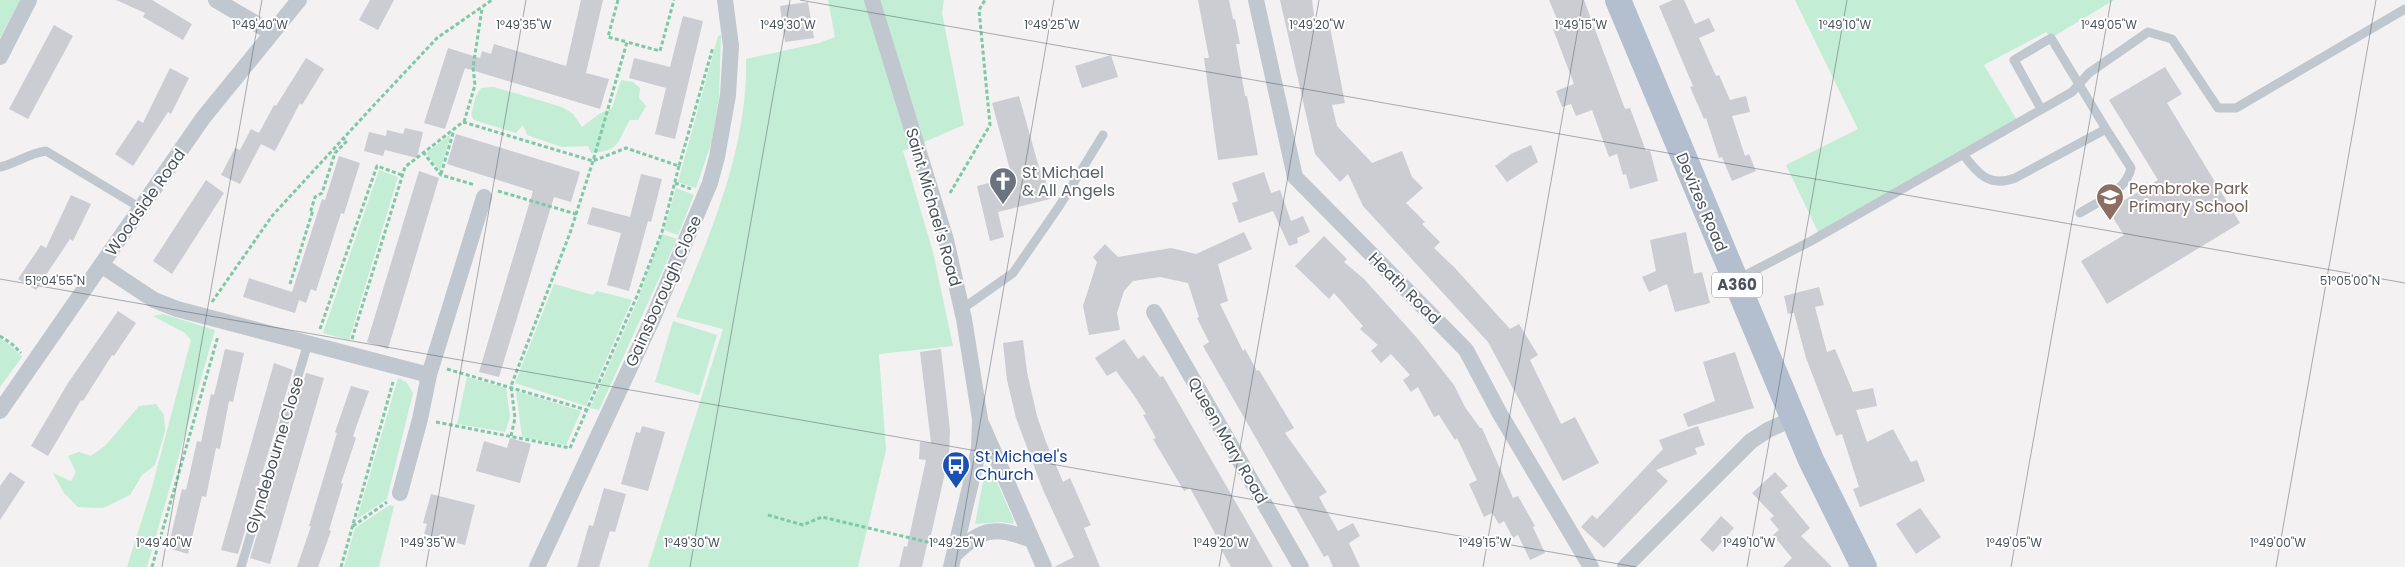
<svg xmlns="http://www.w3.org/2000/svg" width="2405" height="567" viewBox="0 0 2405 567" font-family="Poppins,sans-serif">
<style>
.green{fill:#c3edd5}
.building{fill:#cbcdd3}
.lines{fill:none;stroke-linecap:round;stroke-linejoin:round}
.path{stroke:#7dc9a7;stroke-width:3;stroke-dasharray:4 2.5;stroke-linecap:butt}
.service{stroke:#c0c7ce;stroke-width:9}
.minor{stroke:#c0c7ce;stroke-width:16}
.primary{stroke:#b3bfce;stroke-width:26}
.ticks{fill:none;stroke:#4a535d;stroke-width:1;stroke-opacity:0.45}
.labels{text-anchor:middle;stroke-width:4;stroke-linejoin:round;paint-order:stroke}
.shield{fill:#fff;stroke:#80878e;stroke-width:1}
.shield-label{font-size:15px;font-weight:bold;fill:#4a535d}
.worship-label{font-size:16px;fill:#5b616d;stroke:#fff;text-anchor:start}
.education-label{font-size:16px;fill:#785e54;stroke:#fff;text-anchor:start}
.street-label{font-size:16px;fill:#4a535d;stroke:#fff}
.transit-label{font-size:16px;fill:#164399;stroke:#fff;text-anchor:start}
.ticks-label{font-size:12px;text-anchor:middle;fill:#4a535d;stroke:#fff;stroke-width:4;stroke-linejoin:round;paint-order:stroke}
</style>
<rect width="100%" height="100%" fill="#f3f1f1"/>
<path class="green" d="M0,0H20L0,38Z
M828,0H944L942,13L964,125L903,151L933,252L953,346L879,354L886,450L858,567H648L723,329L676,317C710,235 748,149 746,59L819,43L835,37Z
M1795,0H2114L2051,38L2046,32L1984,65L2018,122L1820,236L1786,165L1858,129Z
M721,35L719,97L712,141L696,188L678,182L718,36Z
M621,80L633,82L640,88L639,98L646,106L638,120H630C617,141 621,151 591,153L588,146L562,147L527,135L523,125L516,133L474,120L471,115L476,96L481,88L494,87L562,107L573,114L582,127L599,114L612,108Z
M451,134L440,171L426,153Z
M379,170L398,177L349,340L323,333Z
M676,188L694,195L678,235L664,230Z
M662,234L677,239L599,410L590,408L637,302Z
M554,284L593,295L597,291L632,300L586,406L515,383Z
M163,314L215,330L147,567H127L151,491L191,340L185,333L153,316Z
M673,321L717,335L699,395L655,382Z
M0,338L10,345L22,357L0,387Z
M467,377L506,388L510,417L505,432L457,424Z
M398,378L406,382L413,393L387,499L357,519Z
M516,391L581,411L566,445L522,437Z
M156,404L164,415L165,431L155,465L142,475L130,495L103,508L78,507L64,493L53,473L71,481L76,472L68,456L79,452L91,456L106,445L139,406Z
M986,466H990L1014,521L1013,524L1001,522L975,524Z
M390,505L394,506L379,567H344L355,528Z"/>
<path class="building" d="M116,0H152L192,24L183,40L143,17L145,13Z
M370,0H394L378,30L359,20Z
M581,0H603L586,73L609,79L600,109L465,68L445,129L424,123L448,48L480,58L482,51L491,54L494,44L566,66Z
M1198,0H1229L1233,19H1235L1240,44H1236L1245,96H1247L1258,155L1218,160L1204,58H1209Z
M1280,0H1312L1316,30L1330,27L1345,103L1332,105L1337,126L1372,163L1402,151L1412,177L1423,188L1406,203L1425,222L1422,224L1440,242L1434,248L1454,267L1510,329L1519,324L1538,355L1530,360L1561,424L1575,417L1599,463L1563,481L1488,342L1363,206L1348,174L1340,182L1315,154Z
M1549,0H1584L1625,109L1630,108L1646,151L1650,150L1658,181L1630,189L1626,174L1623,175L1617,154L1609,157L1592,110L1576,116L1571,104L1562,107L1556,91L1574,84L1553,29L1560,26Z
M1673,0H1684L1695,24L1709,18L1715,31L1699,38L1716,76L1719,75L1730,100L1746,96L1750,112L1732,116L1745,156L1749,154L1756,171L1732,181L1722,157L1719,158L1706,118L1704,119L1690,87L1693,86L1659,6Z
M808,2L814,38L785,42L780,6Z
M683,16L703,21L675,139L655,134L666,88L629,78L634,58L670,67Z
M54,25L73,36L28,119L9,109Z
M1111,55L1118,77L1082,88L1075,66Z
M306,58L324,69L302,105L300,103L275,151L261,144L240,184L221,175L235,148L240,150L251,129L259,133L274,105L276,106Z
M2165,67L2182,94L2167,103L2240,223L2107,304L2081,261L2124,235L2108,210L2158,180L2109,100Z
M170,68L189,78L171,114L168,112L133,166L115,154L138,120L143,123Z
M1019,96L1040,171L1043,170L1050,199L998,212L1004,237L990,241L977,186L1012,177L992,103Z
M405,128L423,132L417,158L385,150L383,156L364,151L369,132L386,136L387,130L403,134Z
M456,134L580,172L571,202L554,197L499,377L479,372L533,191L447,164Z
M1531,145L1538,162L1507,182L1495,166L1511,154Z
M339,156L360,163L344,214L341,213L316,291L311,289L306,303L299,300L295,313L243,297L249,278L292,292L322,199L325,200Z
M419,171L439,178L388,349L367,342Z
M1264,172L1271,193L1280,190L1291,221L1303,216L1310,232L1297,238L1298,243L1289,246L1273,211L1239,223L1232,203L1238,201L1232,183Z
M641,174L662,179L651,222L648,221L629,291L607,285L621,233L587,224L592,207L630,217Z
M206,180L224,193L172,274L153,261Z
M71,195L91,204L73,241L70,239L36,290L18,279L41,245L46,248Z
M1244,232L1252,249L1218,264L1228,301L1220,304L1243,351L1245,349L1257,371L1259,370L1294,428L1285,433L1327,492L1319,497L1338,531L1353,523L1360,536L1349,543L1360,567H1333L1328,555L1324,557L1203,346L1209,342L1197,318L1199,317L1188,283L1160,277L1133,281L1124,291L1117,313L1120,330L1089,335L1083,306L1097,262L1093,257L1105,244L1118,257L1171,248L1196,254Z
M1686,232L1694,274L1702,272L1710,303L1675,312L1667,284L1649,292L1642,277L1656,271L1650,240Z
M1324,236L1347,259L1344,262L1364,279L1417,338L1454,385L1465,407L1480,428H1482L1513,498L1518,496L1535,526L1533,527L1545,553L1530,560L1518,535L1513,538L1504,521L1499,524L1492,513L1484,517L1469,484L1477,480L1457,438L1455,440L1439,415L1434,417L1418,387L1411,392L1403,380L1410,375L1391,354L1381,363L1371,351L1378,345L1360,329L1363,326L1334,293L1329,299L1295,266Z
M1819,287L1824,305L1815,307L1827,352L1835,349L1853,392L1873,388L1877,406L1856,410L1867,442L1893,429L1911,462L1917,460L1925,481L1860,507L1853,489L1859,487L1842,434L1836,436L1806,358L1794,313L1788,314L1784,296Z
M118,311L136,323L114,356L112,355L83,401L81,400L48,456L31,446L68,383Z
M1124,339L1138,359L1144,355L1160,377L1163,376L1273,567H1231L1221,549L1223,548L1190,488L1184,491L1153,439L1156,438L1143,415L1146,414L1133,394L1116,371L1107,376L1095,358Z
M1023,340L1027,372L1037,416L1046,442L1063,482L1070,478L1088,519L1091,525L1084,528L1100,567H1054L1074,557L1043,490L1016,418L1007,380L1003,343Z
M225,349L244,353L233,402L229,401L220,449L216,448L206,497L202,496L188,554L168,548L182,489L186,490L197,441L201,442L211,394L214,395Z
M941,349L950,430L949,455L931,535H929L922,567H899L904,546L907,547L926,460L919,459L920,442L931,443L920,352Z
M1735,352L1754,408L1688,427L1683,414L1715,401L1703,362Z
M274,363L293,370L238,554L221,550Z
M306,373L324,378L270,564L250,558Z
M351,386L369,391L353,436L356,438L341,483L343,484L329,530L331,531L318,567H297L311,526H309L337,433L335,432Z
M642,426L665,432L648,491L621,484L636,432L640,433Z
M1698,426L1705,445L1695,448L1697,454L1656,470L1668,481L1604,548L1581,527L1592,515L1597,519L1663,449L1659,440Z
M510,438L531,444L520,483L476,471L484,441L507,448Z
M10,472L25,482L0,520V486Z
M1775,472L1788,486L1780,492L1810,528L1801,536L1832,567H1783L1792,558L1773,535L1779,530L1770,519L1774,516L1752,493Z
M604,488L626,494L615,532L610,531L599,567H577L589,525L593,526Z
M431,494L475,505L465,545L424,534L427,524L423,523Z
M1920,508L1941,537L1916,554L1896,524Z
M1721,516L1734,528L1713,552L1700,540Z"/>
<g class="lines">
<path class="path" d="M618,0L608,37L627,42
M464,122L475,85L473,67L482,9
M423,152L441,175L475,185
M441,174L454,130
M675,183L691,189
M498,191L576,214
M950,193L990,125L979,10L985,0
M290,284L313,210H311L315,197L322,193L335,153L347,141L343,138
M212,302L272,216L375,104L437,38L492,0
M320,329L377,166L402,175
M0,336L12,344L21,353
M352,339L405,167L463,122L593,161L626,148L679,166L713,47
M447,369L587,410
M436,422L570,448
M511,436L515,418L511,386L570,233L593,161L627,42L660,51L674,0
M570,448L637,296L662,232L679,166
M768,515L803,525L822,517L940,545
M353,526L387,502
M152,567L218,336
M341,567L393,382"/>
<path class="service" d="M1963,154C1977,173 1989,188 2015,178L2106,129L2051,38L2014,60L2041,109
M0,167C17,163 29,153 46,151L139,207
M2080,213C2097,202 2127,191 2131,168L2106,129
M1738,279L1811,241L2072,92L2089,73L2148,32L2172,39L2218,108H2236L2405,9
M962,309L1013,273L1060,205L1103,135
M241,567L308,343"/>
<path class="minor" d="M216,0L272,33
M872,0L946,240L964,319L980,419L979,449L951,567
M1256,0L1295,177L1466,350L1500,414L1591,567
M0,57L29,0
M101,265L154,300L177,309L429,375L484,197
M1154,312L1301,567
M0,411L203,118L299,0
M982,425L1044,567
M400,493L420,419L429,375
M954,555C982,527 996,526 1032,540
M537,567L653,318L710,183L717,157L728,95L731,46L725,0
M1625,567L1751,441L1768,430L1794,418"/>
<path class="primary" d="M1618,0L1811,460L1864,567"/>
</g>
<path class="ticks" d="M800,0L2405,283M0,279L1636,567M162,567L262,0M426,567L526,0M690,567L790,0M955,567L1054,0M1219,567L1319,0M1483,567L1583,0M1747,567L1847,0M2011,567L2111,0M2276,567L2376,0"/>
<defs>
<g id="church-pin" transform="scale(1.4375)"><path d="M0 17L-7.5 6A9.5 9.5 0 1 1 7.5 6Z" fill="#6b7280" stroke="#fff"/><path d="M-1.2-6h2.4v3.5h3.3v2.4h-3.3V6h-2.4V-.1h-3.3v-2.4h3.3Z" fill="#fff"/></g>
<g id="school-pin" transform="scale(1.4375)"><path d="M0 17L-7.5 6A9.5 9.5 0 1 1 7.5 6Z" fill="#8d6e63" stroke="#fff"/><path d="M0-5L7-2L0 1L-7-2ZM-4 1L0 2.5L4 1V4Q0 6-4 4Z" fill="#fff"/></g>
<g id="bus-pin" transform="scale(1.4375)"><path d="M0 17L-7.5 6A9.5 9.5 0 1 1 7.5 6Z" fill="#1a4fb4" stroke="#fff"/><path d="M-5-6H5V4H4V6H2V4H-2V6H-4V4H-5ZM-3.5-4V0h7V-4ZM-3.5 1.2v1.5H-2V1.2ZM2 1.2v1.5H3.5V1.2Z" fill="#fff"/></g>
</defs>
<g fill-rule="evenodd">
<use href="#church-pin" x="1003" y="181"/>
<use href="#school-pin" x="2110" y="197"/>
<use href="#bus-pin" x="956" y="465"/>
</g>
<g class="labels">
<rect class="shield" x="1712" y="272.5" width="50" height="25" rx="4"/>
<g class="shield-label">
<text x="1737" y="290">A360</text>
</g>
<g class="worship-label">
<text x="1022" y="178">St Michael<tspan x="1022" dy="18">&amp; All Angels</tspan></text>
</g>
<g class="education-label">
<text x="2129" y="194">Pembroke Park<tspan x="2129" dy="18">Primary School</tspan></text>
</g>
<g class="street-label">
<text transform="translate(145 202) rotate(-55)" y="6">Woodside Road</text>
<text transform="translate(1702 202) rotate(67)" y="6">Devizes Road</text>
<text transform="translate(934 207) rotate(74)" y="6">Saint Michael's Road</text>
<text transform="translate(1405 288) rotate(45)" y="6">Heath Road</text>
<text transform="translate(663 291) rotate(-66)" y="6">Gainsborough Close</text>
<text transform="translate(1228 440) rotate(60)" y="6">Queen Mary Road</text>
<text transform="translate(274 455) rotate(-73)" y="6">Glyndebourne Close</text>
</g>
<g class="transit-label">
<text x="975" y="462">St Michael's<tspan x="975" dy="18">Church</tspan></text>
</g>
</g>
<g class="ticks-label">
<text x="260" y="29">1°49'40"W</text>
<text x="524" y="29">1°49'35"W</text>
<text x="788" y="29">1°49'30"W</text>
<text x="1052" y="29">1°49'25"W</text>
<text x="1317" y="29">1°49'20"W</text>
<text x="1581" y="29">1°49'15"W</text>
<text x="1845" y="29">1°49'10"W</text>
<text x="2109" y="29">1°49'05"W</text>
<text x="55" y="285">51°04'55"N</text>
<text x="2350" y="285">51°05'00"N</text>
<text x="164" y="547">1°49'40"W</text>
<text x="428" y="547">1°49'35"W</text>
<text x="692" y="547">1°49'30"W</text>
<text x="957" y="547">1°49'25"W</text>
<text x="1221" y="547">1°49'20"W</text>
<text x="1485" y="547">1°49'15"W</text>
<text x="1749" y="547">1°49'10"W</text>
<text x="2014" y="547">1°49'05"W</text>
<text x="2278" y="547">1°49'00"W</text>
</g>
</svg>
